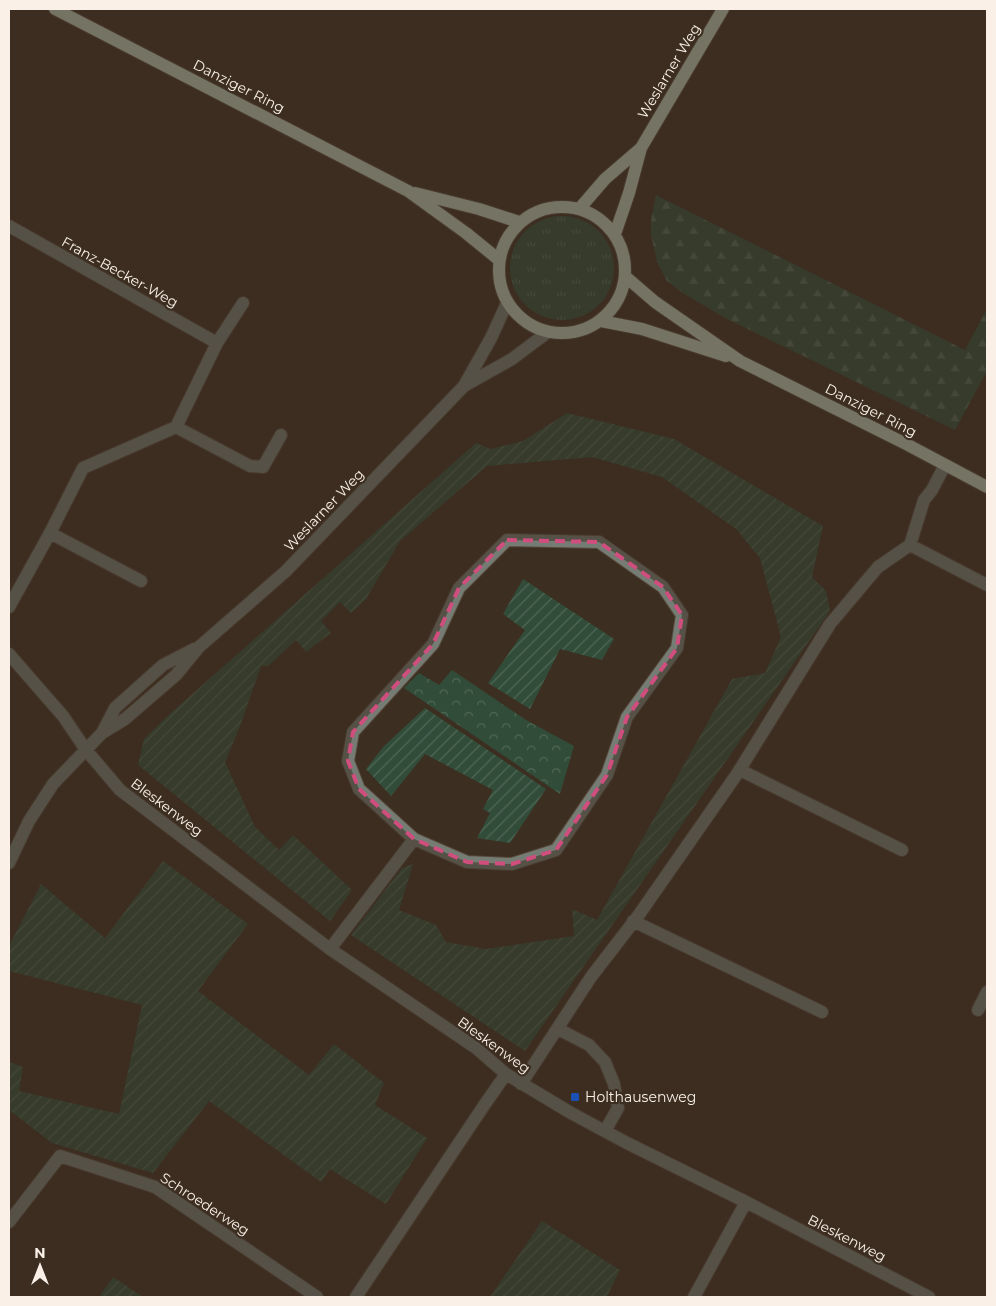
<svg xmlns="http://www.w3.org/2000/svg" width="996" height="1306" viewBox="0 0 996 1306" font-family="Montserrat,sans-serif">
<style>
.grass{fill:url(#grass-tufts)}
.forest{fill:url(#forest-firs)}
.park{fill:url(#park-crowns)}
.garden{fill:url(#garden-furrows)}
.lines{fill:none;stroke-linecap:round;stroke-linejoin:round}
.minor-casing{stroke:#57493c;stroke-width:14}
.major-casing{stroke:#57493c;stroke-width:14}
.minor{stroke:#757c74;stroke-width:12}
.major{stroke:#bac7b7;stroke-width:12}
.marked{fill:none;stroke:#d04e7e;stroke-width:4;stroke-dasharray:10 6;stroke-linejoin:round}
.transit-dot{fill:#1a4fb4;stroke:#3c2e20;stroke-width:2}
.labels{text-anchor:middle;stroke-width:4.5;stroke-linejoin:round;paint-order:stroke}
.street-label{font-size:14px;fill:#faf0e8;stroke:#3c2e20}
.poi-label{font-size:14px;fill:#faf0e8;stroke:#3c2e20;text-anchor:start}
</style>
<defs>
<pattern id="grass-tufts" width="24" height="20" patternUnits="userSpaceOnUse" patternTransform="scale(1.25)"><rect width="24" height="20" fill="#314d3a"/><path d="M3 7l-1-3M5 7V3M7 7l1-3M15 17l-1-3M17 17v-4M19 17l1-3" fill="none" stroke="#506756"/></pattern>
<pattern id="forest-firs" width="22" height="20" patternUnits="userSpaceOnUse" patternTransform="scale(1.25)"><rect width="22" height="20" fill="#314d3a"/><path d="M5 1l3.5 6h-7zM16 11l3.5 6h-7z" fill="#506756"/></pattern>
<pattern id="park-crowns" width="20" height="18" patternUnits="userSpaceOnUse" patternTransform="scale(1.25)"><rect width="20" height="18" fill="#314d3a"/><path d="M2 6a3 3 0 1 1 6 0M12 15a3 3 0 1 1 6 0" fill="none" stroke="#506756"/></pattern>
<pattern id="garden-furrows" width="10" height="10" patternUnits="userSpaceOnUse" patternTransform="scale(1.25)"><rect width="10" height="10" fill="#314d3a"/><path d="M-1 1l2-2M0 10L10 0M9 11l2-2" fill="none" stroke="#506756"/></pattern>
</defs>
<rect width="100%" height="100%" fill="#3c2e20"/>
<path class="grass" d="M510 268a52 52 0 1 1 104 0a52 52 0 1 1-104 0Z"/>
<path class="forest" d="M656,195L965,350L987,309V371L955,430L725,318L683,293L667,281L657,262L651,234V220Z"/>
<path class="park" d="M452,670L526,720L574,746L560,794L404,688L419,673L439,685Z"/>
<path class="garden" d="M567,413L674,439L823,526L812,577L826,591L830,611L525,1051L351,935L402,868L413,864L399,910L436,925L446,942L486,949L574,936L572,909L597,920L732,679L765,673L781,637L760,558L736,529L662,477L592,457L487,466L400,541L366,599L351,613L340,602L321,621L331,633L306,652L296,640L268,666H261L239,729L225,762L255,827L279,850L293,835L352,890L330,921L138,765L144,739L172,712L476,443L490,449L523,441Z
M523,579L614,639L602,660L560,649L530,709L488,683L525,630L503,614Z
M425,708L546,789L510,843L477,838L490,813L483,809L493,790L425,754L391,796L366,769L384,746Z
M163,861L248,924L198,991L309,1075L334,1044L384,1083L375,1105L427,1138L386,1204L330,1169L321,1182L209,1101L153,1173L52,1143L9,1110V1062L23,1067L19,1091L119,1114L142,1005L9,971V946L41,884L105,938Z
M542,1221L620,1270L607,1297H490Z
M113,1277L143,1297H99Z"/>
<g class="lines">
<g class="minor-casing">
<path id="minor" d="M9,226L217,343
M464,386L512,359L548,332
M176,427L250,466L263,467L281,435
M945,465L932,490L924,500L910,545L987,585
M50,533L141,581
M9,607L50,533L83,468L176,427L217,343L243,303
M9,654L63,716L86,750L120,790L330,949L476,1048L506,1074L571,1113L625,1142L746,1202L929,1297
M102,733L115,708L163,665L194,649
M740,770L902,850
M9,863L29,821L53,784L102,733L125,719L176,675L199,647L286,571L464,386L491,338L507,303
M633,921L822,1012
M330,949L414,839L467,862L512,864L556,850L607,775L627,717L677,648L682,615L663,587L599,542L507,540L459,588L433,644L353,732L348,761L359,789L414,839
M978,1010L987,992
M558,1029L589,1045L605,1062L614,1084L618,1108L605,1131
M521,1084L591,977L638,916L737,774L830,624L878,567L910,545
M9,1222L60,1156L155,1187L317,1297
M356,1297L485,1104L506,1074
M694,1297L746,1202"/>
</g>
<g class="major-casing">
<path id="major" d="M55,9L408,191L466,233L498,259
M415,193L479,209L519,222
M499 270a63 63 0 1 1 126 0a63 63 0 1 1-126 0Z
M580,208L605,179L641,148
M615,234L629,193L641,148L723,9
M626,277L655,302L740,361L908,445L987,487
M601,321L642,329L726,356"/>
</g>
<use href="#minor" class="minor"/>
<use href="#major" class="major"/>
</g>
<path d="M0 0H996V1306H0ZM507,540L599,542L663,587L682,615L677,648L627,717L607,775L556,850L512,864L467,862L414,839L359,789L348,761L353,732L433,644L459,588Z" fill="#3c2e20" fill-opacity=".55" fill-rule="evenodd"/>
<path class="marked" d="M507,540L599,542L663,587L682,615L677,648L627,717L607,775L556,850L512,864L467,862L414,839L359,789L348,761L353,732L433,644L459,588Z"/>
<rect class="transit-dot" x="570" y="1092" width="10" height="10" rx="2.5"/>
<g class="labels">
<g class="street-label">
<text transform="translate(669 71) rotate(-59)" y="5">Weslarner Weg</text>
<text transform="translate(239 86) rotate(27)" y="5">Danziger Ring</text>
<text transform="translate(120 272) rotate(29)" y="5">Franz-Becker-Weg</text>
<text transform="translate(871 410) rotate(27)" y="5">Danziger Ring</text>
<text transform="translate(324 510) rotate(-46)" y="5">Weslarner Weg</text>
<text transform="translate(167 807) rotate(37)" y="5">Bleskenweg</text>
<text transform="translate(494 1045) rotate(36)" y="5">Bleskenweg</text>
<text transform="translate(205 1204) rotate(33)" y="5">Schroederweg</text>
<text transform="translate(847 1238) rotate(27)" y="5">Bleskenweg</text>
</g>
<g class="poi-label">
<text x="585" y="1102">Holthausenweg</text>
</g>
</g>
<rect width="996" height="1306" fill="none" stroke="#faf0e8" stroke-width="20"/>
<g transform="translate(40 1266)" stroke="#3c2e20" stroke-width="4" paint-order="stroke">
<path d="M0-4L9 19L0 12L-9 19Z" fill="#faf0e8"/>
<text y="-8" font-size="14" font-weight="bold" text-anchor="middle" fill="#faf0e8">N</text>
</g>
</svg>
